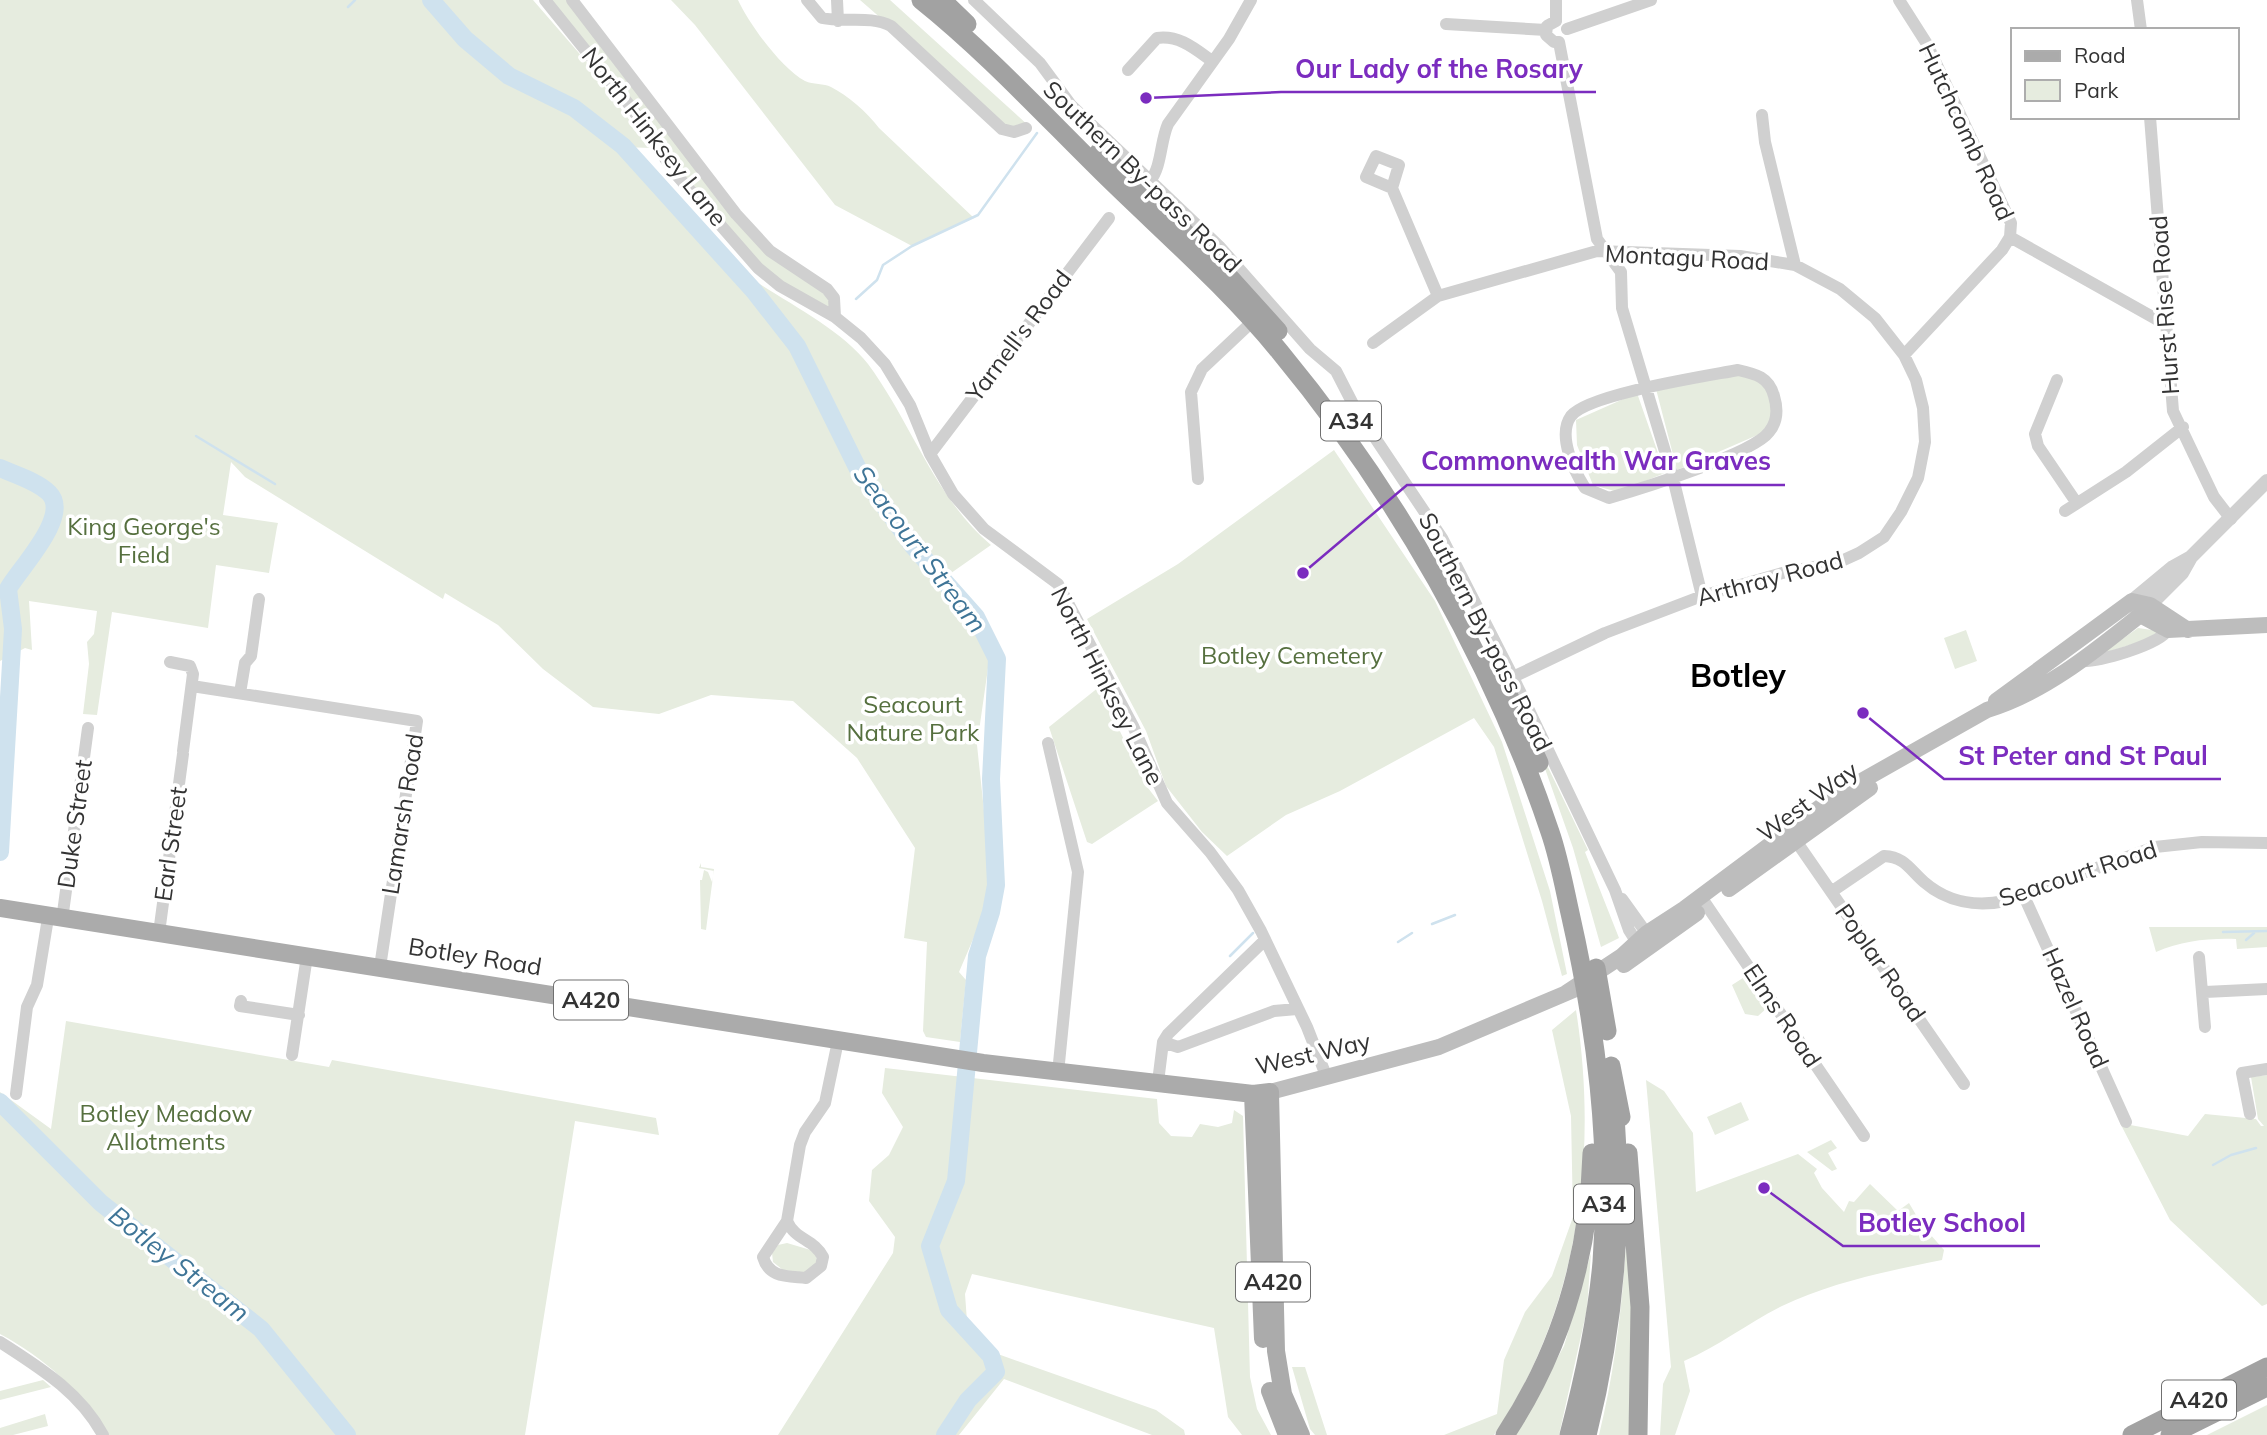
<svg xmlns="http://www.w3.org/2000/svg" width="2267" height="1435" viewBox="0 0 2267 1435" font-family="Mulish,sans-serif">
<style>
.green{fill:#e6ecdf}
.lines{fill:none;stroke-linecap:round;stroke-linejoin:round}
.stream{stroke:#cfe2ee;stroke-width:2.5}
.river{stroke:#cfe2ee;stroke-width:18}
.minor{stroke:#d0d0d0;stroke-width:12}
.tertiary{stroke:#d0d0d0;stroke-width:14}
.secondary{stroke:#bdbdbd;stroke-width:16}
.primary{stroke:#ababab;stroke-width:18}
.trunk{stroke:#a2a2a2;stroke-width:19}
.labels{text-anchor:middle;stroke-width:7;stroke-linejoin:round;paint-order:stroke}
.shield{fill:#fff;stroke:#707070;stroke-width:2}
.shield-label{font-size:23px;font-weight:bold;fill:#333}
.street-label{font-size:24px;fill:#333;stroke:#fff}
.park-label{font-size:24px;fill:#56703f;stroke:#fff}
.water-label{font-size:26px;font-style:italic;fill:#3f7597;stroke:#fff}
.district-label{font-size:32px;font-weight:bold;fill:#000;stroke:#fff}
.leader{fill:none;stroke:#7b2cbf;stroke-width:2.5}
.callout-dot{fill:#7b2cbf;stroke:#fff;stroke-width:2.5}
.callout-label{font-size:26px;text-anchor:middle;font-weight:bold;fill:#7b2cbf;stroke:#fff;stroke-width:7;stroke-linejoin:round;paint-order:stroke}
</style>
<rect width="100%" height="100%" fill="#fff"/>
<path class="green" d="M0,0H533L585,60L650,148L624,147L754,291L797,346L858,469L913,546L961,603L957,607L971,618L981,635L989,661L977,745L990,867L989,902L959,972L966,980L960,1042L926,1037L923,1031L927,942L904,938L915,848L857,758L793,701L711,695L659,714L593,707L543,669L498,625L445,593L443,599L245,477L231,462L223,515L278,523L277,527L269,573L216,565L208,628L112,612L97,715L83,714L89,664L87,642L94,634L97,611L29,601L32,650L25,648L0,661Z
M545,0H572L770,251L827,289L835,317L758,268Z
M671,0H738C749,24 782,69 805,81C813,85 824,83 831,87C847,95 867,112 879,128L974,218L912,246L835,205L695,25Z
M860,0H890L1029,126L1014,129L999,121Z
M752,279C788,303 842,330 868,364C911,422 935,498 991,545L944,578L914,540L852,448L800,338L786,326Z
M1740,371C1771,388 1778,394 1769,430L1677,470L1656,389Z
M1637,393L1665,473L1618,492L1593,485L1577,445L1576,420Z
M1334,450L1435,601L1502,742L1550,891L1567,974L1562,976L1542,901L1494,747L1474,718L1340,791L1286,815L1227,856L1202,832L1166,786L1146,731L1087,619L1178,564Z
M2138,628L2159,631L2155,637L2101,654Z
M1966,630L1977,661L1955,669L1944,638Z
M1099,687L1145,784L1158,801L1092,844L1087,842L1049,727Z
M1545,761L1588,850L1585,852L1619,938L1601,947L1573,848L1543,763Z
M701,863V867L714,869L706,930L701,929L700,880H702L704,870L708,872L712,882L714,871L699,868Z
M2149,927H2267V947L2237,949L2236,939C2208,938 2182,941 2156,952Z
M1746,976L1767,1008L1758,1016L1745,1014L1732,985Z
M1576,1010C1599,1156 1578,1311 1494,1435H1444L1497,1414L1504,1360L1525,1312L1552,1276L1573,1217L1571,1116L1552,1030Z
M66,1021L329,1067L332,1060L656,1118L659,1135L575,1121L525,1435H107C81,1391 45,1358 0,1334V1092L51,1129Z
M885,1068L1157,1099L1159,1123L1171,1136L1192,1137L1200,1124L1218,1127L1232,1123L1234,1110L1243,1116L1250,1377L1257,1409L1271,1435H1242L1228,1417L1214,1328L972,1274L965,1294L967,1321L995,1353L1156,1410L1184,1430L1185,1435H1152L1004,1379L959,1435H778L893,1253L895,1237L869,1201L872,1170L889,1155L903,1127L882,1093Z
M2267,1075V1304L2262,1306L2170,1220L2120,1123L2188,1136L2205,1114L2256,1119L2261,1126H2264L2258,1119L2251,1077Z
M1646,1080L1664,1091L1693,1133L1696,1192L1798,1154L1817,1169L1814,1173L1822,1188L1844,1212L1849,1201L1854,1202L1870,1184L1898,1211L1909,1203L1922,1225L1944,1250L1942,1260C1889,1271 1832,1282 1782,1306C1748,1323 1719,1346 1684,1361L1690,1391L1675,1435H1660L1663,1384L1671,1367Z
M1741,1102L1749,1120L1715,1135L1707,1117Z
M1831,1140L1837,1148L1828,1153L1837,1169L1832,1171L1807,1152Z
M1627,1228L1632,1312L1630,1435H1599C1616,1366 1623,1298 1627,1228Z
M787,1243L814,1251L818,1262L807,1273L783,1270L773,1262L772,1253L778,1245Z
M1591,1253L1587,1309L1559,1435H1515L1564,1346Z
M1292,1367H1305L1327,1435H1315L1310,1429Z
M43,1380L51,1387L0,1400V1391Z
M2267,1405V1435H2207Z
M45,1414L48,1426L13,1435H0V1428Z"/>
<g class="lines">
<path class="stream" d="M348,7L355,0
M856,299L877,280L883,265L912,246L978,215L1037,133
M196,436L275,484
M1432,924L1455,915
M2223,932L2267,931
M2246,940L2254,933
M1398,942L1412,933
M1230,956L1253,933
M2213,1165L2231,1155L2256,1148"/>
<path class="river" d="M431,0L465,39L509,76L574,108L623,146L754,291L797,346L858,469L913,546L976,617L997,659L991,779L996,885L991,912L977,956L956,1181L930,1246L949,1310L991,1356L996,1372L968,1400L945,1435
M0,468C15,475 37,481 49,493C72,516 18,570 8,589L13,629L0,852
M0,1102L101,1203L261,1329L347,1435"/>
<path class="minor" d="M545,0L631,107L674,172L758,268L780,286L835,317L861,338L885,364L910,405L930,454L953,494L984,529L1058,584L1133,726L1167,803L1210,852L1238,890L1261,931L1307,1027L1327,1078
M572,0L736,214L770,251L827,289L834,298L835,317
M807,0L822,18C845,23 870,15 891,26L1002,129L1014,132L1026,128
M837,0L838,21
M974,0L1040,63L1071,105L1219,246L1310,349L1336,371L1355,408L1442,538L1513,677L1615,890L1629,930L1641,949
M1899,0L1927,44L2011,223L2010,237L2002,250L1904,355
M2137,0L2141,30
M1556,21L1547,26L1546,35L1554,42H1559
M1556,21V0
M1446,24L1546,30
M1567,29L1651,0
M1559,42L1597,239L1621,272L1622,308L1673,478L1702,596
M1128,70L1157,38C1179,35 1194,48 1212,61
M1762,115L1765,142L1795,265
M2150,117L2173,411L2214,497L2231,519
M1150,181C1162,166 1160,142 1168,124L1229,39L1251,0
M1392,188L1366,177L1376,156L1399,165L1392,188L1438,296
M2010,237L2165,324
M1373,343L1438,296L1597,251L1740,256L1795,265L1840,289L1875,318L1904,355L1916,380L1923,408L1925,442L1918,478L1901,512L1884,537L1859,553L1837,563L1786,572L1702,596L1605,633L1513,677
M1738,370C1756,374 1769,377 1774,396C1778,409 1778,421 1769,432C1753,454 1640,489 1609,498L1585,488C1574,471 1557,435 1571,416C1588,394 1707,376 1738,370Z
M2057,380L2035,434L2038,446L2076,502
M930,454L1109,218
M1198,479L1191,392L1202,369L1253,321
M2065,511L2126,472L2183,427
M2079,661C2097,663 2159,645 2168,630
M170,662L190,666L193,674L183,751
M192,686L417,721L380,967
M240,693L245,663L251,656L259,599
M1048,743L1078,872L1058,1073
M1796,841L1964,1084
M1831,892L1884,856C1905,857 1910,870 1924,882C1947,902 1976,907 2005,901L2155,847L2202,842L2267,843
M2023,894L2126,1122
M1701,897L1864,1136
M1622,899L1650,938
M62,920L88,728
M159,933L183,754
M2199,957L2205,1027
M2205,992L2267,989
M241,1001L240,1006L299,1015
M1163,1042L1178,1047L1274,1011L1297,1009
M292,1055L307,956
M1158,1082L1163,1042L1168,1034L1265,940
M16,1094L27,1007L37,985L48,918
M2250,1114L2242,1073L2267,1069
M787,1221C795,1240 814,1239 823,1257L821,1266L806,1278C787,1276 769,1278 763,1257L787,1221L800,1145L805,1132L825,1103L838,1041
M0,1342C40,1368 80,1392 103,1435"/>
<path class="tertiary" d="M2191,557L2182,573L2140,615L2132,601L2173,567L2191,557L2267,481"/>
<path class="secondary" d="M1996,701L2132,601L2150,605L2188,630
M1729,889L1870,788
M1624,965L1697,913
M1566,993L1622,956L1647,933L1684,909L1835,796L1987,710C2044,693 2095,651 2140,615L2168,630L2267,625
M1270,1092L1439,1047L1576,989"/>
<path class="primary" d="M0,908L983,1063L1253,1094L1270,1092L1276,1351L1283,1394L1301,1435
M1253,1094L1263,1339
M1270,1391L1287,1435"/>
<path class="trunk" d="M921,0C986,52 1044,115 1103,173C1163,232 1227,287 1280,352C1395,491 1493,661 1550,832C1559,858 1564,886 1570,913C1596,1028 1611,1144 1602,1262C1597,1321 1584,1378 1569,1435
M942,0L967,24
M1099,152L1212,258L1278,331
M1507,692L1539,763
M1596,968L1607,1031
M1611,1066L1621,1117
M1628,1153L1640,1307L1638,1435
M1505,1435C1562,1349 1589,1255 1592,1153
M1587,1435C1614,1328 1624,1216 1614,1106
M2132,1435L2267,1367
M2170,1435L2267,1387"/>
</g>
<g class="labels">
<g class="shield">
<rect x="1321" y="401.5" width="60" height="39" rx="5"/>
<rect x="554" y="980.5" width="74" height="39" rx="5"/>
<rect x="1574" y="1184.5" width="60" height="39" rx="5"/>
<rect x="1236" y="1262.5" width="74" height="39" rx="5"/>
<rect x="2162" y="1380.5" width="74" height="39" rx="5"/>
</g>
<g class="shield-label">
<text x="1351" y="429">A34</text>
<text x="591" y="1008">A420</text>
<text x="1604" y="1212">A34</text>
<text x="1273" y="1290">A420</text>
<text x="2199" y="1408">A420</text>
</g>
<g class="street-label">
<text transform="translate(1966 132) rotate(65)" y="8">Hutchcomb Road</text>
<text transform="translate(654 137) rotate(52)" y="8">North Hinksey Lane</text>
<text transform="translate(1142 177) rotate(44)" y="8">Southern By-pass Road</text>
<text transform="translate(1687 258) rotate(3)" y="8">Montagu Road</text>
<text transform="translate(2165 305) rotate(-94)" y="8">Hurst Rise Road</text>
<text transform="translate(1019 336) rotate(-53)" y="8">Yarnell's Road</text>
<text transform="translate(1770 579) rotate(-15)" y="8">Arthray Road</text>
<text transform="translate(1485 632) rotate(63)" y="8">Southern By-pass Road</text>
<text transform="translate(1107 686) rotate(63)" y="8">North Hinksey Lane</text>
<text transform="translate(1808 802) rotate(-36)" y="8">West Way</text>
<text transform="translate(403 814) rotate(-81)" y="8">Lamarsh Road</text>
<text transform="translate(75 824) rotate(-82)" y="8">Duke Street</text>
<text transform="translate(171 844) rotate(-82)" y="8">Earl Street</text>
<text transform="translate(2078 874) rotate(-18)" y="8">Seacourt Road</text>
<text transform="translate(475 957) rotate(9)" y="8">Botley Road</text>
<text transform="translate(1880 963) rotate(55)" y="8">Poplar Road</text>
<text transform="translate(2075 1008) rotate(66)" y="8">Hazel Road</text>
<text transform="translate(1782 1016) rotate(56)" y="8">Elms Road</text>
<text transform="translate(1313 1054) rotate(-13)" y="8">West Way</text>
</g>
<g class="park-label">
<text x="144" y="535">King George's<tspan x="144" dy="28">Field</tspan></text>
<text x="1292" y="664">Botley Cemetery</text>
<text x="913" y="713">Seacourt<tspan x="913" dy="28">Nature Park</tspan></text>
<text x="166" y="1122">Botley Meadow<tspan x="166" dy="28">Allotments</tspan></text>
</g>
<g class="water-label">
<text transform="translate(920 549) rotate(53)" y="9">Seacourt Stream</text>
<text transform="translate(179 1264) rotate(38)" y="9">Botley Stream</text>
</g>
<g class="district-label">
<text x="1738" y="687">Botley</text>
</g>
</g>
<path class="leader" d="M1146 98L1281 92H1596M1303 573L1407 485H1785M1863 713L1944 779H2221M1764 1188L1843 1246H2040"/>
<g class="callout-dot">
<circle cx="1146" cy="98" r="7"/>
<circle cx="1303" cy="573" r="7"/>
<circle cx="1863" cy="713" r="7"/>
<circle cx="1764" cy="1188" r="7"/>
</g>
<g class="callout-label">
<text x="1439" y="78">Our Lady of the Rosary</text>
<text x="1596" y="470">Commonwealth War Graves</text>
<text x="2083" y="765">St Peter and St Paul</text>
<text x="1942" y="1232">Botley School</text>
</g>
<rect x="2011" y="28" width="228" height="91" fill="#ffffff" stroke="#adadad" stroke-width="2"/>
<rect x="2025" y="51" width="35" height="10" fill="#ababab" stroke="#adadad" stroke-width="2"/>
<text x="2074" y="63" font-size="21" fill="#333333">Road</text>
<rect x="2025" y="80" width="35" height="21" fill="#e6ecdf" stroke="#adadad" stroke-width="2"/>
<text x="2074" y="98" font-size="21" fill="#333333">Park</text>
</svg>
